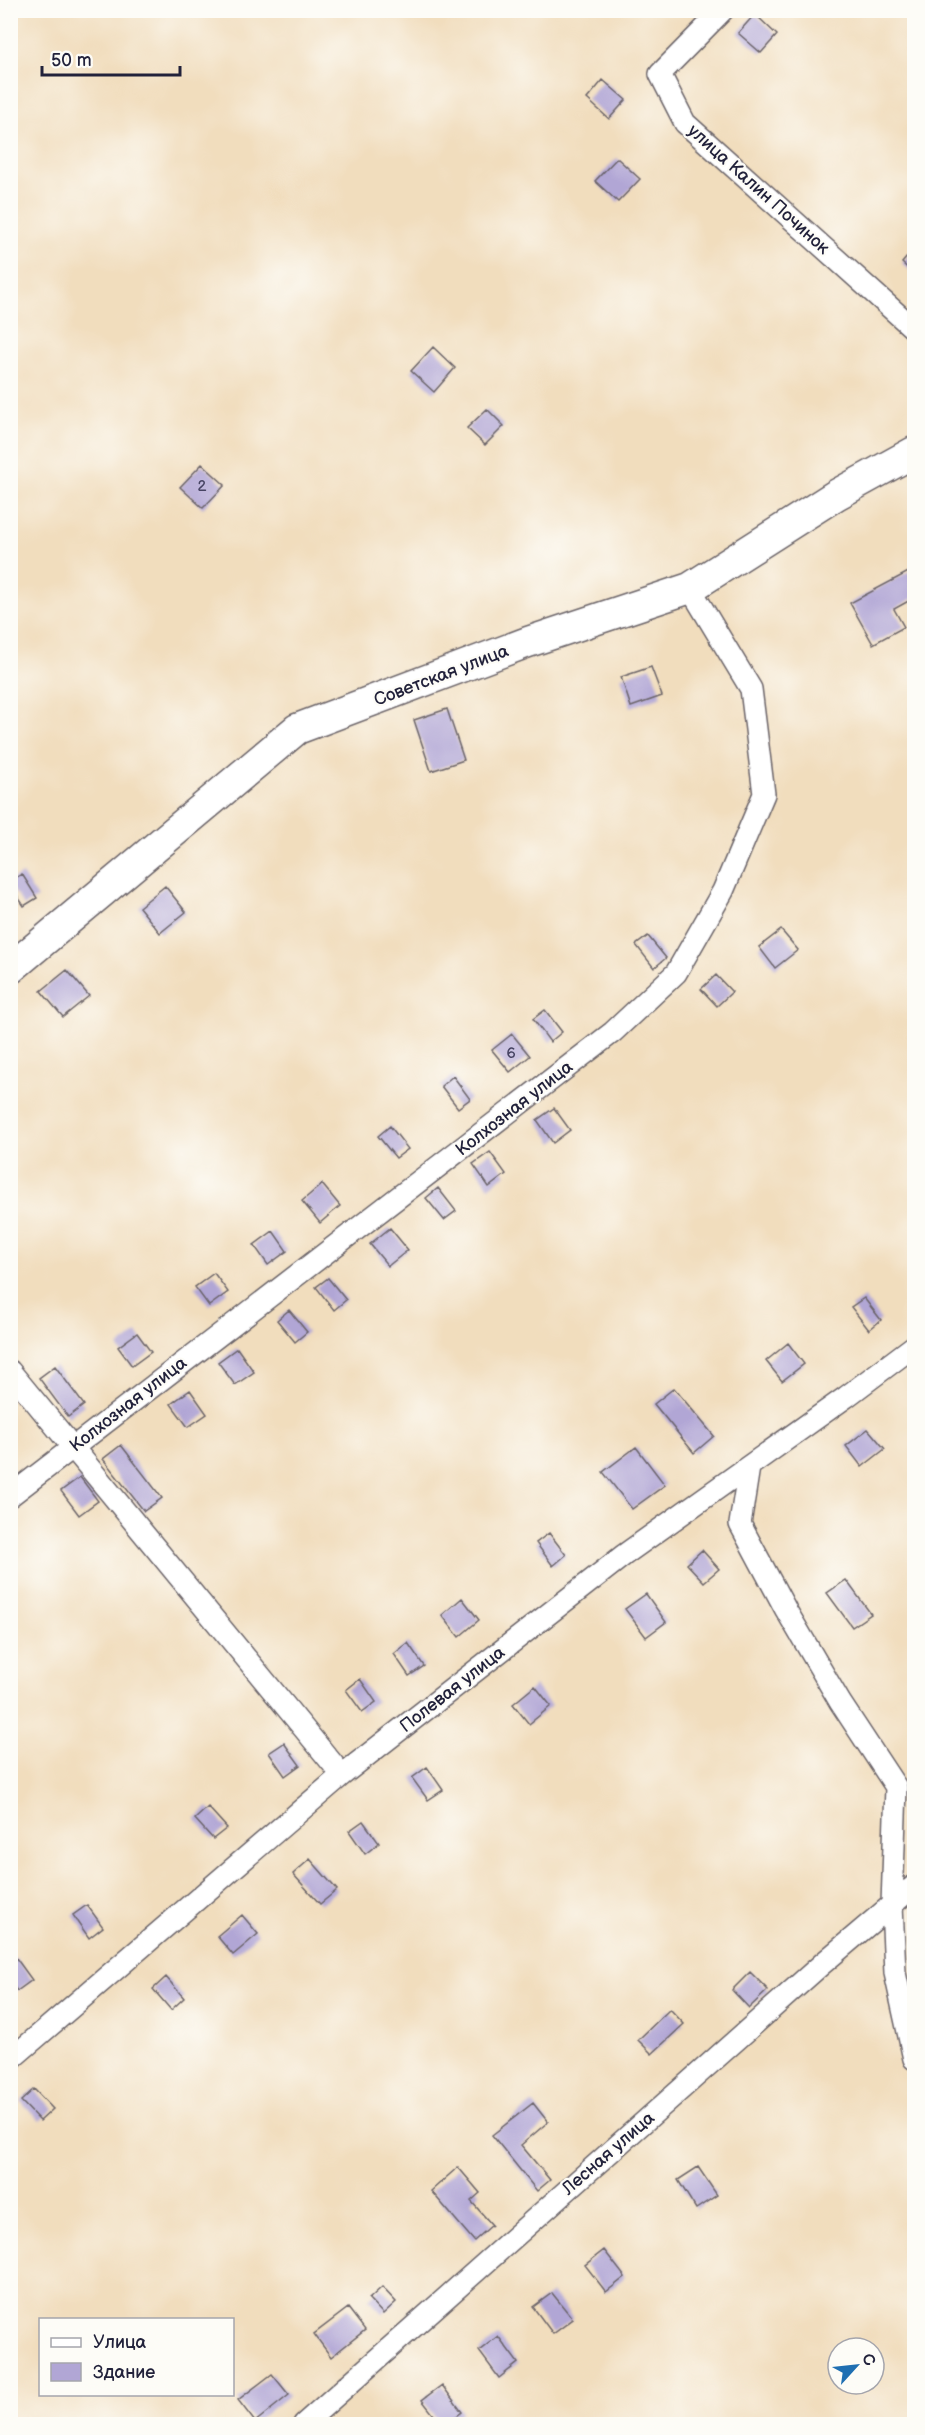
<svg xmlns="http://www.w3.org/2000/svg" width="925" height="2435" viewBox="0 0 925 2435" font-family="'Balsamiq Sans',sans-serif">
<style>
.building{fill:#b1a6d5}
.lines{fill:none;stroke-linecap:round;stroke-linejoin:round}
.street-casing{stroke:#6a6368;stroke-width:24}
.secondary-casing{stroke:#6a6368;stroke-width:33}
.street{stroke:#fff;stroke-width:21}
.secondary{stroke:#fff;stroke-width:30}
.labels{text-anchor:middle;stroke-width:4.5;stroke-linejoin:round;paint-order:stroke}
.number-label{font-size:15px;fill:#464362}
.street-label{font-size:18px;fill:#22223b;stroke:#fdfcf7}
</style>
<rect width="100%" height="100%" fill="#fdfcf7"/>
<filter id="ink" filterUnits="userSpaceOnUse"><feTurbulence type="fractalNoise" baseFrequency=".0167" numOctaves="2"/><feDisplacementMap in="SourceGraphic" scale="12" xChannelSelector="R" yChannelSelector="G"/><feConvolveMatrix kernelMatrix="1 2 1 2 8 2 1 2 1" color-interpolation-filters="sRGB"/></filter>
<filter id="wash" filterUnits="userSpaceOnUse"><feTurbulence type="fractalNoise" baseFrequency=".008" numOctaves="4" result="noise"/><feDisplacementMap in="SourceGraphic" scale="24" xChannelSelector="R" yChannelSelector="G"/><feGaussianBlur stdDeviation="1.35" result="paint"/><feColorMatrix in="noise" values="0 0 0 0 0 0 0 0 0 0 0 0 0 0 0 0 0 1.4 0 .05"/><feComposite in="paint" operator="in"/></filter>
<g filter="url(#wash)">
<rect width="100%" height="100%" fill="#f1ddbd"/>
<g id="blocks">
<path class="building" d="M755,14L777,35L761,53L738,33Z
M603,80L626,100L609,119L587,99Z
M617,158L640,179L618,202L595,181Z
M912,251L914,253V274L902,263Z
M433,347L455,368L434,392L411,371Z
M487,409L504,426L485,445L467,428Z
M202,464L225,485L203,508L180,487Z
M914,569V598L894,609L904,627L873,644L850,603Z
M651,667L662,696L631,707L621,677Z
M447,709L464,760L431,771L414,720Z
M22,874L37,898L24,906L10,885V881Z
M165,886L186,912L160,933L139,907Z
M781,930L798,950L775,968L759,947Z
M648,936L666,958L654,968L636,945Z
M67,970L89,996L63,1017L41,991Z
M716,975L732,992L717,1006L701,989Z
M545,1010L562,1032L550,1042L533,1019Z
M512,1034L530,1056L510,1072L492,1050Z
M453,1076L470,1099L458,1108L441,1086Z
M554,1108L570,1130L553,1143L537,1120Z
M390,1126L408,1149L396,1158L378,1136Z
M490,1152L506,1174L489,1187L473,1164Z
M322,1184L340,1206L320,1223L302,1201Z
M438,1188L456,1211L444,1220L426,1198Z
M390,1228L408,1250L388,1266L370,1244Z
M273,1231L287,1251L268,1265L254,1245Z
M214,1273L228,1292L209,1306L195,1287Z
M328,1278L346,1300L334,1310L316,1287Z
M864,1298L881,1320L869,1330L851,1307Z
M289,1310L307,1332L295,1342L277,1320Z
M137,1333L151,1352L132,1366L118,1347Z
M788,1343L804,1364L782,1381L766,1361Z
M237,1348L254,1372L235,1385L218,1362Z
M55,1366L84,1405L68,1417L39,1378Z
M674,1388L714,1436L694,1453L654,1404Z
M190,1390L207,1414L188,1427L171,1404Z
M868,1429L885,1449L862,1467L846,1446Z
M121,1445L162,1498L144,1511L103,1459Z
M636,1447L665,1485L632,1509L603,1472Z
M80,1477L98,1501L79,1515L61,1491Z
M549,1533L566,1555L553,1566L536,1543Z
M702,1550L719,1569L704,1582L687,1564Z
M846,1580L871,1614L852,1627L827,1593Z
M646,1594L666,1622L646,1637L625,1609Z
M462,1598L479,1620L459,1637L442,1615Z
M408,1643L424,1666L409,1676L394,1654Z
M360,1679L376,1702L362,1712L346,1690Z
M535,1686L551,1706L529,1724L513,1704Z
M284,1743L300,1765L285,1776L269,1753Z
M427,1767L443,1790L428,1800L412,1778Z
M208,1807L227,1828L213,1839L195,1819Z
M363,1821L379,1843L365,1854L349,1831Z
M310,1859L337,1890L320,1904L293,1874Z
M87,1905L103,1927L89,1938L73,1915Z
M242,1915L258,1934L233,1955L217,1936Z
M16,1958L32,1980L17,1991L10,1981V1962Z
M750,1972L768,1990L749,2008L732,1990Z
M166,1977L184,1998L171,2010L153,1989Z
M670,2009L684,2024L652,2054L638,2040Z
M34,2089L53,2109L40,2121L21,2101Z
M533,2103L548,2122L521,2145L550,2180L537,2191L492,2135Z
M458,2167L480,2193L471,2201L492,2225L474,2241L431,2191Z
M698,2167L717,2195L696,2209L678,2180Z
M604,2250L625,2277L606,2292L585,2265Z
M382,2287L396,2302L383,2314L369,2299Z
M552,2293L573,2319L553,2334L533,2307Z
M348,2308L365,2330L331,2357L314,2334Z
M498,2336L518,2363L499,2378L479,2351Z
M272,2374L289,2395L255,2422L238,2400Z
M442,2385L462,2412L446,2424H441L422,2400Z"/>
</g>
</g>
<g filter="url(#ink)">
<use href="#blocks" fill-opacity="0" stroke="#6a6368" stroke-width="1.5"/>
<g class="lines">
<g class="street-casing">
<path id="street" d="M723,10L660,74L685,123L914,329
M10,1371L342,1775
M749,1467L740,1524L786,1610L840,1702L896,1787L892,1905L895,1973L914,2059
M10,1496L613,1032L676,973L723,891L764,794L751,689L690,588
M10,2060L342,1775L624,1555L846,1397L914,1346
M304,2424L822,1964L914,1886"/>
</g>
<g class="secondary-casing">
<path id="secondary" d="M10,969L297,729L528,642L690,588L836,495L914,452"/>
</g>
<use href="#street" class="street"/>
<use href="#secondary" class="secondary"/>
</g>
</g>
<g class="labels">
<g class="number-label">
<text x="202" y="491">2</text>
<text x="511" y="1058">6</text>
</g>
<g class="street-label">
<text transform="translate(759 189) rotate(42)" y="6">улица Калин Починок</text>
<text transform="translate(441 675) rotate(-21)" y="6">Советская улица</text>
<text transform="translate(514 1108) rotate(-38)" y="6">Колхозная улица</text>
<text transform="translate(128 1404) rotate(-38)" y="6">Колхозная улица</text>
<text transform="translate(452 1689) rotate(-38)" y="6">Полевая улица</text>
<text transform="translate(608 2153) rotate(-41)" y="6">Лесная улица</text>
</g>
</g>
<rect width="925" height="2435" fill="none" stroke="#fdfcf7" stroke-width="36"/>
<rect x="39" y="2318" width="195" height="78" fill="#fdfcf7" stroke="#a5a5ac" stroke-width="1.5"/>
<rect x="51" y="2338" width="30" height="9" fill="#ffffff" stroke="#a5a5ac" stroke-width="1.5"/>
<text x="93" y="2348" font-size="18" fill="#22223b">Улица</text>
<rect x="51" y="2363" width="30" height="18" fill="#b1a6d5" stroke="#a5a5ac" stroke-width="1.5"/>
<text x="93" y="2378" font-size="18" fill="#22223b">Здание</text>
<g transform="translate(856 2366) rotate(63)"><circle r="28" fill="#fdfcf7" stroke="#a5a5ac" stroke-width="1.5"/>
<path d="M0-4.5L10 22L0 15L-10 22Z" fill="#1f6fb2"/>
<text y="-9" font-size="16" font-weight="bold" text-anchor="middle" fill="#22223b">С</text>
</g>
<path d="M42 66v9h138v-9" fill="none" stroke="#22223b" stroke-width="3"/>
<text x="51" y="66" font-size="18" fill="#22223b" stroke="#fdfcf7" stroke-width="4.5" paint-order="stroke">50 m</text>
</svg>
